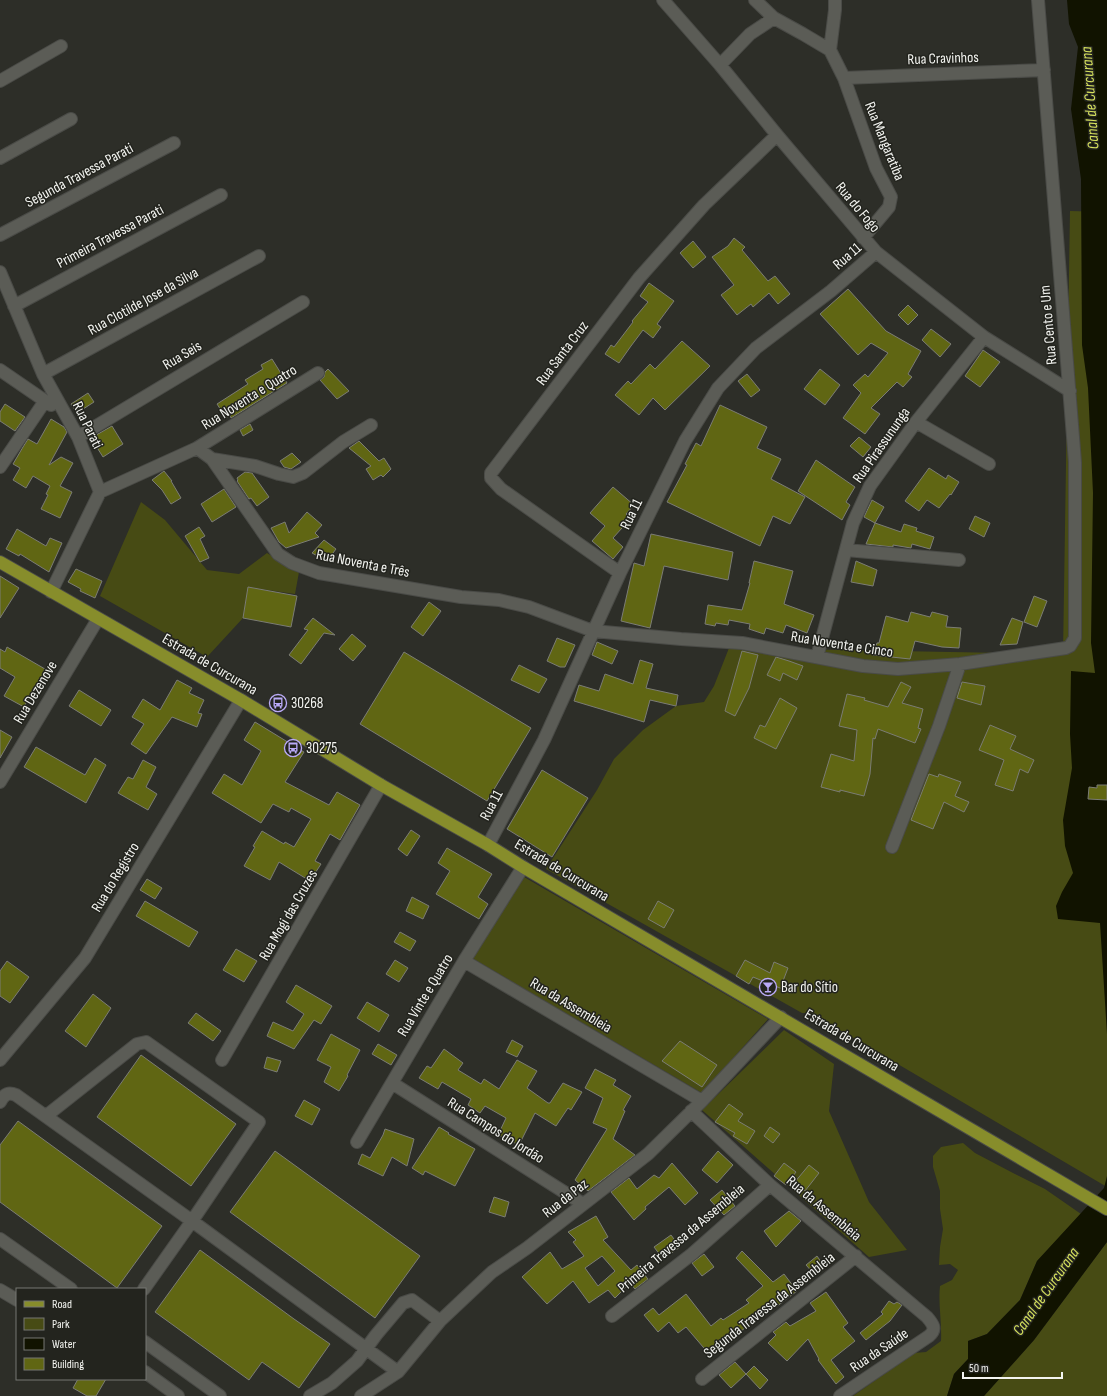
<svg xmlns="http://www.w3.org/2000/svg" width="1107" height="1396" viewBox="0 0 1107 1396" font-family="'Sofia Sans Condensed',sans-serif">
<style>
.green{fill:#474b14}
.water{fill:#111300}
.building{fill:#606613;stroke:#7b7c75;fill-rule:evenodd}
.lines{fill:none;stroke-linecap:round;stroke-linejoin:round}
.minor-casing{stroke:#4a4b47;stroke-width:14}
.major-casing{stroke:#4a4b47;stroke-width:14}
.minor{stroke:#5b5c56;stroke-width:12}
.major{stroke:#878d2b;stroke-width:12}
.labels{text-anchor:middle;stroke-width:3;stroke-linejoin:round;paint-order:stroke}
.street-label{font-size:15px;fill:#f3f4f0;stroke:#23241e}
.poi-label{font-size:15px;fill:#f3f4f0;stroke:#23241e;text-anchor:start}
.water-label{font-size:16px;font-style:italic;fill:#d7e25d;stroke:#23241e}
</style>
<rect width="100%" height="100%" fill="#2d2e28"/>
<path class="green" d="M1070,211L1107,212V1187L811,1013H802L546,869L597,790L614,759L643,730L676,706L704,702L714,686L729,648L1063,654Z
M141,502L165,520L207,570L239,574L267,553L299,572L295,594L248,587L243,618L207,657L100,596Z
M524,877L768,1019L702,1093L472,958Z
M784,1030L834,1064L829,1111L869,1202L907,1250L869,1257L702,1110Z
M963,1143L975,1153L1013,1173L1045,1189L1081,1214L1037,1261L1020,1300L987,1334L968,1341V1359L954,1374L947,1396H853L914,1353L926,1352L941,1341C942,1322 938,1304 940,1286L952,1280L958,1270L950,1264L939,1265L940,1247L943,1229L940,1209V1191L933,1167V1156L941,1147Z
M1107,1242V1396H984L1034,1340Z"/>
<path class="water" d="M1067,0H1107V1034L1100,923L1058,919L1056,906L1062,892L1073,873L1065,846L1063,820L1072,768L1070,734L1071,671L1095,673L1091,643L1093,493L1088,388L1082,345L1081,179L1071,109L1078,47L1069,24Z
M1107,1176V1242L1034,1340L984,1396H947L954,1374L968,1359V1341L987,1334L1020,1300L1037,1261L1104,1188Z"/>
<path class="building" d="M734,238L745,247L742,250L768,281L775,276L790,294L778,304L769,293L753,307L751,304L737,315L721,295L734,285L712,257L728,246Z
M693,241L706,257L693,268L680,253Z
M649,283L674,301L657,324L661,327L653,338L643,330L631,346L619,363L605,354L611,345L614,347L633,322L632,321L648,302L640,296Z
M848,289L886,331L921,351L908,374L912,377L903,387L897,382L871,408L880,414L865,434L843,418L861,393L853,385L865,374L868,377L888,353L871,343L858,355L820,314Z
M908,305L918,315L908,325L898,315Z
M931,329L951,344L940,357L922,340Z
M682,341L710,366L665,410L653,398L639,415L615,395L628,381L631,384L650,364L655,369Z
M983,350L1000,362L980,387L965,376Z
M272,359L287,383L231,418L230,415L226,418L217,404L248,384L245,380L263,369L261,365Z
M328,369L349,391L337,399L320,380L324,377L325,372Z
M820,369L840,385L825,405L804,389Z
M747,374L760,390L751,397L738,381Z
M88,393L94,402L77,413L71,404Z
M5,404L25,417L15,431L0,421V412Z
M720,405L767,427L757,448L781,459L771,479L805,497L790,524L773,516L760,546L667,502L687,465L685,464L696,443L701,446Z
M51,419L64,427L67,432L49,465L61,457L73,463L60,486L72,492L60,518L41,509L48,495L46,494L50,486L33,476L26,488L13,480L20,468L13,464L23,447L28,439L37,444Z
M250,424L253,430L243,436L240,430Z
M112,426L123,444L103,457L91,438Z
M859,437L871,447L863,457L850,446Z
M359,441L379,461L384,458L391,469L383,477L381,475L373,480L366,469L371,466L349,448Z
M292,453L301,462L291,469L284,467L280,461Z
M816,460L855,487L846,502L850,505L842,520L798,491Z
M929,468L946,479L948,475L959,482L951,495L950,494L939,508L927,500L919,511L905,501Z
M164,471L172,481H171L181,498L171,504L162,490L152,480Z
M245,472L252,473L269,497L257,506L251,498L249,499L237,481L238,480L237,478Z
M613,487L634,505L626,514L631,518L613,538L623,547L613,559L592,541L605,526L590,513Z
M224,489L236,507L212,522L201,504Z
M872,500L884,507L875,523L864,517Z
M307,512L322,525L315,533L319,537L286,548L279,542L271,528L285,522L289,533Z
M975,516L990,523L984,537L969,529Z
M875,523L901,532L904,524L917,528L916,531L934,537L930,549L912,544L911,548L893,545V547L866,544Z
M199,527L205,536L200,539L209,558L200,562L185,536Z
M17,529L46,546L50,538L62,543L49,572L20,554L19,556L6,549Z
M651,534L733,552L728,580L664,566L650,628L621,621L634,563L644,566Z
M324,540L336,549L327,561L312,553Z
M754,561L793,571L784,604L814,615L807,633L786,625L783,633L766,628L764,634L749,629L750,624L729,620L728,625L716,623L715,626L705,624L708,605L742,610L750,583H749Z
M856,561L877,570L873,586L851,582Z
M76,569L102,581L95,598L80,591L81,589L68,582Z
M0,576L19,588L0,618Z
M248,587L297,596L291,627L243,618Z
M1034,596L1047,601L1037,627L1024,622Z
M429,602L441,611L423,636L411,627Z
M911,612L930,617L932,612L948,616L946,627L961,628L959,648L942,647L915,641L910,659L873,655L877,643H879L886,616L908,622Z
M313,618L335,635L324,633L301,664L289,655L308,630L304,629Z
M1012,618L1023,622L1017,644L1000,645Z
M352,634L366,646L353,661L339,649Z
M557,638L575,645L565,667H560L547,661Z
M597,642L618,651L612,664L592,655Z
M7,647L45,669L43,673L49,677L40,692L34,688L24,707L4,696L15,677L0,668V649L5,652Z
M742,651L758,655L749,688L735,716L725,711Z
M404,652L531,728L487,801L360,724Z
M776,657L789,661L803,666L797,680L783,673L780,681L767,675Z
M640,660L653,664L646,688L678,695L676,706L650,700L644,722L574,701L579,685L599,691L605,674L633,684Z
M519,665L547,679L539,693L511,680Z
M177,680L192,688L189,693L204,700L198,713L202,714L197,727L172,717L146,754L131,744L144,724L132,717L143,699L160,710Z
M901,682L911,687L902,703L923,709L918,728L921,729L915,743L878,729L875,739L873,738L870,774L864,796L840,790V792L821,787L831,754L854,761L857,730L839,726L847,694L865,698L864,700L888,707Z
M962,682L985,686L981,705L957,698Z
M79,690L111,710L101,726L69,706Z
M780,698L797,708L776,749L754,738L760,725L765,727Z
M255,722L304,752L285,782L329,805L337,792L360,805L340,840L330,834L315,861L321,864L310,881L279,862L270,880L244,866L255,847L253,846L262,831L284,844L285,842L294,847L311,819L291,808L289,812L273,804L261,823L212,793L224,774L242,785L261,751L244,740Z
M990,725L1016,736L1010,749L1034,760L1028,773L1020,769L1013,791L995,785L1004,760L979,750Z
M0,730L12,737L0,758Z
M36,747L85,775L95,758L106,765L86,803L24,767Z
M143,760L156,767L146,787L157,794L148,810L118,793L128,777L133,779Z
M542,770L588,798L552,857L507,829Z
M929,774L938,777L939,774L961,782L955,796L969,802L964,812L944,802L933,829L911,820Z
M1097,785H1107V800L1088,799L1089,787L1097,788Z
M411,830L420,836L407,856L398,849Z
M447,848L492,874L478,897L488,904L479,919L436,894L450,871L438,863Z
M147,879L162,888L155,899L140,890Z
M412,897L429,906L423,919L406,911Z
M145,901L198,932L189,947L136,916Z
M658,901L674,910L664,928L648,919Z
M400,932L416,941L410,951L394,942Z
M236,949L257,961L244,982L223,970Z
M395,960L408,968L399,982L386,974Z
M745,960L770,973L774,962L788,968L783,981L788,984L785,990L753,977L749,984L736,976Z
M7,961L29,977L10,1003L0,996V971Z
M296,985L332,1006L321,1024L314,1020L294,1049L267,1036L273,1022L293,1031L304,1014L286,1002Z
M93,994L111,1008L86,1047L65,1031Z
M367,1002L389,1015L379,1032L357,1018Z
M196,1013L221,1031L213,1041L188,1023Z
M331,1034L360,1050L347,1075L348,1076L339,1091L324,1082L331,1067L317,1060Z
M512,1040L523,1046L517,1057L506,1052Z
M680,1041L717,1065L702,1087L662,1061Z
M378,1044L397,1055L391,1065L372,1054Z
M444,1049L463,1063L458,1070L481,1084L484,1079L499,1089L517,1060L537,1071L527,1088L548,1103H550L563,1083L582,1092L571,1110L568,1108L556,1126L535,1113L519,1145L498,1135L506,1118L485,1106L480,1113L468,1105L471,1099L442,1082L438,1089L419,1078L427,1066L431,1068Z
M141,1055L236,1124L191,1186L97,1117Z
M267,1057L281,1061L277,1072L264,1068Z
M595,1069L616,1080L613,1085L631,1096L623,1110L625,1111L613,1139L635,1155L588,1191L575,1180L607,1129L593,1123L603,1098L585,1088Z
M304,1100L320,1109L312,1125L295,1116Z
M729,1104L743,1114L738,1121L755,1131L747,1144L733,1136L735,1133L715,1122Z
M18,1121L162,1226L117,1288L0,1202V1145Z
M439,1127L449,1133L448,1134L475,1149L455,1186L425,1171L423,1175L412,1168Z
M770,1127L780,1134L773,1143L764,1136Z
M385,1129L414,1139L407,1166L392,1157L383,1176L358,1164L362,1154L370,1158L383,1135Z
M275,1151L420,1256L375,1318L230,1212Z
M718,1151L733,1165L717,1183L702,1170Z
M672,1163L698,1193L685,1205L669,1187L645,1207L646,1209L634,1220L611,1192L629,1178L637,1189L654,1175L659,1178Z
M784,1163L796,1172L786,1185L774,1176Z
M809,1165L819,1173L805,1191L794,1183Z
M722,1190L735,1206L724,1215L710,1200Z
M494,1197L509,1202L505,1217L489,1212Z
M789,1211L801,1221L776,1247L764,1231Z
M596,1216L608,1237L603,1240L631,1270L637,1265L648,1279L635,1289L630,1283L615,1298L608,1290L589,1303L573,1281L547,1304L522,1277L550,1252L562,1269L584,1256L573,1242L576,1240L568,1232ZM602,1256L615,1271L598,1286L585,1268Z
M671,1235L680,1247L663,1259L654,1247Z
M200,1250L294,1319L330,1344L299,1388L262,1362L249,1380L155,1312Z
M742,1251L773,1282L784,1274L797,1291L776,1307L775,1306L722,1345L721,1344L709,1354L686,1327L678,1333L669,1322L658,1332L644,1315L653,1308L659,1315L686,1294L711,1326L721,1318L723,1320L749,1303L746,1300L763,1286L736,1258Z
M704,1254L714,1267L702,1276L692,1263Z
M817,1256L824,1266L814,1274L806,1265Z
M826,1292L848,1323L843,1327L855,1341L831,1360L844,1377L836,1384L818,1360L819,1359L808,1339L787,1361L768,1343L776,1335L773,1332L786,1322L790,1326L816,1311L810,1303Z
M889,1301L894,1304L897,1302L902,1305L890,1321L866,1340L860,1333L883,1314L881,1312Z
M735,1362L746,1374L731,1388L719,1375Z
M754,1366L768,1380L760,1389L746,1374Z
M78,1379H106L96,1396H87L73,1388Z"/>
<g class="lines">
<g class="minor-casing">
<path id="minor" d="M663,0L720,65L777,135L876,252L984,337L1070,391
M755,0L774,18
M835,0V10L830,50L844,78L876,168L891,197L889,207L863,238
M720,65L750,34L774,18L803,34L830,50
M844,78L1044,70
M0,81L61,46
M0,158L71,119
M0,235L174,143
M0,272L43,374L78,437L100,492L51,592
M14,306L221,195
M0,370L51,405
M43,374L259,256
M916,422L989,464
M78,437L303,302
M197,448L318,373
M212,459L255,466L279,474L293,477L303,473L343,442L371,425
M0,467L45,401
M100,492L197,448L212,459L278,554L292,563L319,573L461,597L499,600L529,607L593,631L681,639L742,643L863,666L898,669L960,664L1066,648L1070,646L1075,638V462L1038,0
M846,550L959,560
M620,573L501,489L491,478V473L639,278L704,205L777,135
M817,657L853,523L870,486L916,422L984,337
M0,782L98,619
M488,845L544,740L620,573L685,441L718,388L756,348L831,291L876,252
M892,847L939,726L960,664
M464,961L702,1101
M0,1060L85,958L241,700
M222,1060L381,785
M392,1083L583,1204
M0,1102C4,1094 9,1092 16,1095L192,1221L259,1122L146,1042L137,1044L46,1116
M691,1111L770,1185L927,1317C933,1324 937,1329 929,1336L840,1396
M357,1142L464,961L523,867
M0,1239L71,1289
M144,1289L192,1221L398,1372
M0,1290L17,1300
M612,1316L692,1254L770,1185
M145,1342L220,1396
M145,1372L178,1396
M702,1379L856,1256
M310,1396L332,1383L357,1361L376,1335L403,1303L412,1300L440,1321
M361,1396L398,1372L440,1321L492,1272L527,1248L648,1154L702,1101L781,1017"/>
</g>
<g class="major-casing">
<path id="major" d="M0,562L241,700L381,785L488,845L523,867L1107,1209"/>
</g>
<use href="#minor" class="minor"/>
<use href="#major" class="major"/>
</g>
<defs>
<g id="bus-ring" transform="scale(0.9)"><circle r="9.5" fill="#23241e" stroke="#baaaf6" stroke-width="1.5"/><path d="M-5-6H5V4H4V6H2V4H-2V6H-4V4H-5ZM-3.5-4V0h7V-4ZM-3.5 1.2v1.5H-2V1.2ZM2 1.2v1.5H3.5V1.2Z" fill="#baaaf6"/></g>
<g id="bar-ring" transform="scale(0.9)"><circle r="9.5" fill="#23241e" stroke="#baaaf6" stroke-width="1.5"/><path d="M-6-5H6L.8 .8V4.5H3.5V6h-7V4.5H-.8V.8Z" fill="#baaaf6"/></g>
</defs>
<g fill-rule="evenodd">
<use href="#bus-ring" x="278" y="703"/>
<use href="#bus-ring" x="293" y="748"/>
<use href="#bar-ring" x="768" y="987"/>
</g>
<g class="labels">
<g class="street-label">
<text transform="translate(943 58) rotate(-2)" y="5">Rua Cravinhos</text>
<text transform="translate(885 141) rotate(68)" y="5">Rua Mangaratiba</text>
<text transform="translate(79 175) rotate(-28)" y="5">Segunda Travessa Parati</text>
<text transform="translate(858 207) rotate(50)" y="5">Rua do Fogo</text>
<text transform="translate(110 236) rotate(-28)" y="5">Primeira Travessa Parati</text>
<text transform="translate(847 256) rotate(-41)" y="5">Rua 11</text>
<text transform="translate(143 301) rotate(-29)" y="5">Rua Clotilde Jose da Silva</text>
<text transform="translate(1048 325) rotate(-95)" y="5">Rua Cento e Um</text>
<text transform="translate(562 353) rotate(-53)" y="5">Rua Santa Cruz</text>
<text transform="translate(182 355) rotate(-31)" y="5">Rua Seis</text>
<text transform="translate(249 397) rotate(-32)" y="5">Rua Noventa e Quatro</text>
<text transform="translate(88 425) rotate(64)" y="5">Rua Parati</text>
<text transform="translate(881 445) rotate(-55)" y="5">Rua Pirassununga</text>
<text transform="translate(631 514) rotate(-64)" y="5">Rua 11</text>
<text transform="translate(363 563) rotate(11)" y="5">Rua Noventa e Três</text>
<text transform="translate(842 644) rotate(9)" y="5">Rua Noventa e Cinco</text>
<text transform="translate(210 664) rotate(30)" y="5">Estrada de Curcurana</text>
<text transform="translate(35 692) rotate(-59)" y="5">Rua Dezenove</text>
<text transform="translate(491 805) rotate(-62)" y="5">Rua 11</text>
<text transform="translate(562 870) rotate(31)" y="5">Estrada de Curcurana</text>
<text transform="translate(115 877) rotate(-59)" y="5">Rua do Registro</text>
<text transform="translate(288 915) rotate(-60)" y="5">Rua Mogi das Cruzes</text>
<text transform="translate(425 995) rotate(-59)" y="5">Rua Vinte e Quatro</text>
<text transform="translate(571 1005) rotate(31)" y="5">Rua da Assembleia</text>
<text transform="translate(852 1040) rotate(31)" y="5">Estrada de Curcurana</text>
<text transform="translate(496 1130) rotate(32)" y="5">Rua Campos do Jordão</text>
<text transform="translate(565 1198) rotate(-38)" y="5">Rua da Paz</text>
<text transform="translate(824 1208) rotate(40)" y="5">Rua da Assembleia</text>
<text transform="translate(681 1238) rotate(-40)" y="5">Primeira Travessa da Assembleia</text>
<text transform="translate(769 1305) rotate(-38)" y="5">Segunda Travessa da Assembleia</text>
<text transform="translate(879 1350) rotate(-34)" y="5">Rua da Saúde</text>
</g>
<g class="poi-label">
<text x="291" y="708">30268</text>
<text x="306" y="753">30275</text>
<text x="781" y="992">Bar do Sítio</text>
</g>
<g class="water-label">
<text transform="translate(1089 98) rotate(-94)" y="6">Canal de Curcurana</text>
<text transform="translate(1045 1291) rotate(-55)" y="6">Canal de Curcurana</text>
</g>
</g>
<rect x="16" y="1288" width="130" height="92" fill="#23241e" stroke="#767772"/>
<rect x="24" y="1301" width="20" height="6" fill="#878d2b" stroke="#767772"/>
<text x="52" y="1308" font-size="12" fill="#f3f4f0">Road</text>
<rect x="24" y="1318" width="20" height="12" fill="#474b14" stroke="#767772"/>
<text x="52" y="1328" font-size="12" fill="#f3f4f0">Park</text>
<rect x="24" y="1338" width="20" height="12" fill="#111300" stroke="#767772"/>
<text x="52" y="1348" font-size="12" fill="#f3f4f0">Water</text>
<rect x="24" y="1358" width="20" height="12" fill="#606613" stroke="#767772"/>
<text x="52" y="1368" font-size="12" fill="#f3f4f0">Building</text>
<path d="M963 1372v6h99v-6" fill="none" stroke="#f3f4f0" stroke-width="2"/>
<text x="969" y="1372" font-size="12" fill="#f3f4f0" stroke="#23241e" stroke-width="3" paint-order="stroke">50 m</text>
</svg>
